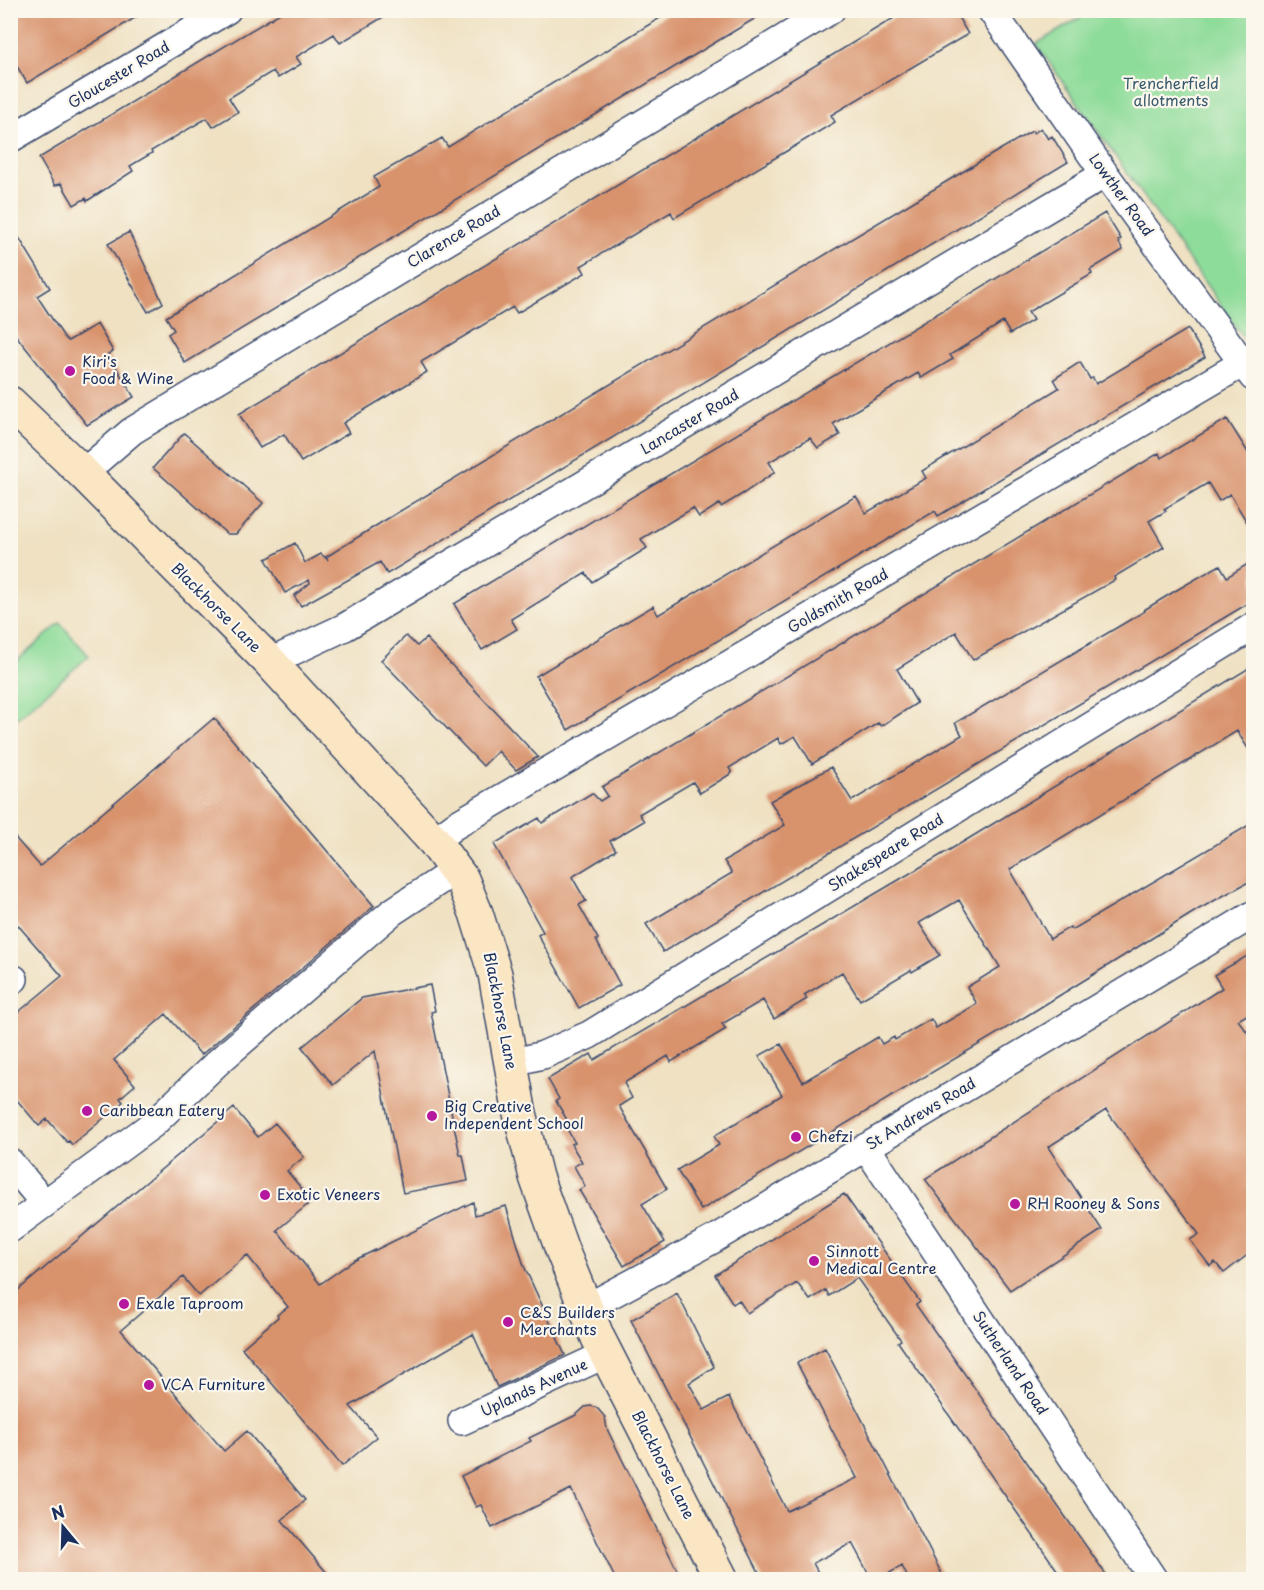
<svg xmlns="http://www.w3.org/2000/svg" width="1264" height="1590" viewBox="0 0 1264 1590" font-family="'Playpen Sans',sans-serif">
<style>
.green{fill:#8edc9a;stroke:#54867c;stroke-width:1.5}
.building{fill:#d8926c}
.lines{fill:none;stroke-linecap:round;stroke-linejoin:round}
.minor-casing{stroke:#3b4a6d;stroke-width:30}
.secondary-casing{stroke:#3b4a6d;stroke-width:36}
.minor{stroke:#fff;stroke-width:27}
.secondary{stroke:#fbe6c4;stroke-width:33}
.poi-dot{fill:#b5179e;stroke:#fbf7ec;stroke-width:2}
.labels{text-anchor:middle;stroke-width:4.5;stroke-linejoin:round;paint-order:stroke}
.street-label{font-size:15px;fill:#1b2f5e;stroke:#fbf7ec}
.park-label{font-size:15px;fill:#385a6d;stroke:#fbf7ec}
.poi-label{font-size:15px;fill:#1b2f5e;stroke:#fbf7ec;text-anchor:start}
</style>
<rect width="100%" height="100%" fill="#fbf7ec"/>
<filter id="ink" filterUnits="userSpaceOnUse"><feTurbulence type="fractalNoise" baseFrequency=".0167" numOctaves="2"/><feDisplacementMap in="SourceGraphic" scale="12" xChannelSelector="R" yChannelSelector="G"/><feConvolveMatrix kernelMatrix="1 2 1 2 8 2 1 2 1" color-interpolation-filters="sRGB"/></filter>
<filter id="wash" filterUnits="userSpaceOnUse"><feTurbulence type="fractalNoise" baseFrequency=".008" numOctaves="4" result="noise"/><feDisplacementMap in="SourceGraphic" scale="24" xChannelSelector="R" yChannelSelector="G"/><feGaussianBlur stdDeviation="1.35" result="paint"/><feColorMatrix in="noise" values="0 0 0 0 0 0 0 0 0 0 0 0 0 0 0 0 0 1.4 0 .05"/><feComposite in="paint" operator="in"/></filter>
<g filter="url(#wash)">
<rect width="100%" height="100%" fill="#efe1c2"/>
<path class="green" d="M1093,10L1253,11V351L1036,44Z
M60,623L89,656L11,723V666Z"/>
<g id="blocks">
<path class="building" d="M10,10H148L27,83L10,55Z
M285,10H395L340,43L334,34L296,57L301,64L278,78L273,71L229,98L238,112L213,127L207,118L151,151L152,153L130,166L133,171L87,201L86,198L74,205L61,183L55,186L39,158Z
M673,10H769L185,363L168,334L174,330L166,317L379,187L374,177L442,138L448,147Z
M907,10H954L968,34L831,115L835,122L780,155L674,218L671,212L581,266L585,273L517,313L513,307L421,362L427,372L343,423L349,433L301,462L284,434L260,448L239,414Z
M1041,128L1048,139L1052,136L1068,162L387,574L380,562L301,606L294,596L310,583L309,580L285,593L266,559L295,543L305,563L321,554L328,560L326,557L382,522L979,162L1032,131L1034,133Z
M1105,213L1121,239L1118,241L1123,250L1090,270L1092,274L1028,312L1033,320L1010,334L1003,322L950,355L953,359L921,378L918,373L886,392L833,424L840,435L818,448L810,438L769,462L775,472L744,493L721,507L719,504L699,517L693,508L663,526L641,539L647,548L592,582L586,573L511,619L517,629L482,650L454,604Z
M10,223L50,288L37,296L64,337L68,341L97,324L113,351L108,354L134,397L87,425L10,328Z
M129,232L163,303L148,312L108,244Z
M1188,329L1205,357L938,516L935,511L568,730L536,676L653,606L658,615L856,496L866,513L926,478L922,471L1059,388L1054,379L1080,362L1090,379L1093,378L1096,384Z
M1227,419L1254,462V534L1230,494L1219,501L1208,483L1164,509L1166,511L1149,521L1164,547L1114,577L1115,580L973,660L956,632L897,669L917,703L881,726L878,723L812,764L795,736L781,744L778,738L729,768L732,773L700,793L693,782L639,814L644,821L610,841L616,850L572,877L586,901L579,905L598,939L596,940L620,985L579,1008L538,935L543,932L494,844L539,818L542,823L592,793L600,801L608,796L602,787L1159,453L1161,458Z
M184,433L263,503L236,534H227L153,468Z
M1254,560V600L663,952L646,924L732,873L724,861L785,825L770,801L831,767L852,801L962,735L955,723L1145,611L1144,610L1175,591L1220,565L1227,577Z
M406,636L417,646L426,638L538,757L516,770L498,751L483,766L381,660Z
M1254,665V758L1237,731L1010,869L1050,939L1070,927L1072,930L1254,822V879L1199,909L1028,1015L701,1210L677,1170L719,1145L714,1136L782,1095L759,1056L781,1044L803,1082L878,1037L882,1044L894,1037L895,1040L931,1019L936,1028L977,1004L967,987L1000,967L959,900L919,923L940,955L912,972L911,970L860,1000L842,972L804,995L807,999L774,1019L763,1000L722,1024L726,1029L671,1062L668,1056L624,1083L632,1098L619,1106L667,1189L642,1204L665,1242L624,1266L579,1190L585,1186L574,1166L582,1162L571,1144L575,1143L563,1122L567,1120L556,1101L559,1099L548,1079L591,1054L594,1060L968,839Z
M214,718L374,906L201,1055L166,1014L114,1060L135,1085L120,1098L123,1102L72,1145L69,1141L67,1142L47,1119L39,1126L10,1092V1019L62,976L10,916V832L40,866Z
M1254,952V1011L1238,1020L1254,1041V1250L1224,1273L1215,1262L1210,1266L1190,1240L1199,1234L1106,1110L1048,1147L1102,1230L1010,1290L925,1179L1222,988L1214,975Z
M430,985L435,1011L431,1012L460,1155H463L468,1181L403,1193L375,1051L333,1085L302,1047L362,998Z
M234,1108L258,1137L275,1123L304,1157L287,1171L312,1201L277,1230L320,1284L353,1261L473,1202L475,1215L506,1206L524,1266L565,1355L497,1387L473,1334L350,1406L377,1437L342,1466L242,1348L278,1317L277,1315L288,1307L247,1255L199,1296L183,1277L121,1330L224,1451L247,1431L305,1500L282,1520L333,1580H10V1297Z
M844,1194L920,1302L916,1305L1110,1580H1064L898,1342L901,1340L857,1278L829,1296L826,1290L810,1300L797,1283L747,1313L739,1300L733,1304L715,1275Z
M677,1293L714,1367L689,1383L704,1410L729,1397L787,1511L857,1478L797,1363L825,1348L945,1580H909L902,1566L877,1580H872L852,1543L813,1563L822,1580H763L631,1320Z
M591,1406L597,1408L605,1417L607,1429L682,1580H616L571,1489L492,1528L481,1505L476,1507L461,1476L531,1441L529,1438L576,1415L585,1407Z"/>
</g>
</g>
<g filter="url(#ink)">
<use href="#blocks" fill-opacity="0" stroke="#3b4a6d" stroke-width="1.5"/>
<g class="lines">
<g class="minor-casing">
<path id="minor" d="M991,10L1105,174L1253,377
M10,139L227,10
M83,473L132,431L831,10
M270,662L345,627L1105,174
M434,841L454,826L1243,363
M10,981L14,979
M510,1063L543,1055L589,1035L1254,626
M866,1147L1154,1580
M10,1162L44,1203
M10,1229L153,1124L218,1062L392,912L456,870
M586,1308L714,1239L1254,914
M462,1421L606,1354"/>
</g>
<g class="secondary-casing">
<path id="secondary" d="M10,403L83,473L270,662L434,841L462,879L476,913L495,974L519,1109L536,1177L562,1250L598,1338L722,1580"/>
</g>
<use href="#minor" class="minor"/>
<use href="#secondary" class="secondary"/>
</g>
</g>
<g class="poi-dot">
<circle cx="70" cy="371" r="6"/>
<circle cx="87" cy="1111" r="6"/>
<circle cx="432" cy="1116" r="6"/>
<circle cx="796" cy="1137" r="6"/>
<circle cx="265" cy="1195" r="6"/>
<circle cx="1015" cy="1204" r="6"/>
<circle cx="814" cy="1261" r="6"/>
<circle cx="124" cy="1304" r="6"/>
<circle cx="508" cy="1322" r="6"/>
<circle cx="149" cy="1385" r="6"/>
</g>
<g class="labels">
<g class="street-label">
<text transform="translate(119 75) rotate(-31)" y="5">Gloucester Road</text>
<text transform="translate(1121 195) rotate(54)" y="5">Lowther Road</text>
<text transform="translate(454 237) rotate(-31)" y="5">Clarence Road</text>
<text transform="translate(690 422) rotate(-31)" y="5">Lancaster Road</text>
<text transform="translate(838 601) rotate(-30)" y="5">Goldsmith Road</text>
<text transform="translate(216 608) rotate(45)" y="5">Blackhorse Lane</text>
<text transform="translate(886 853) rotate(-32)" y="5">Shakespeare Road</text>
<text transform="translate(500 1011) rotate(79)" y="5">Blackhorse Lane</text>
<text transform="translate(921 1114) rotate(-31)" y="5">St Andrews Road</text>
<text transform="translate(1010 1363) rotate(56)" y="5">Sutherland Road</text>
<text transform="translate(534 1388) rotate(-25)" y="5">Uplands Avenue</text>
<text transform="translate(663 1465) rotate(63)" y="5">Blackhorse Lane</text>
</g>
<g class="park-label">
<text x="1171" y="89">Trencherfield<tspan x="1171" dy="17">allotments</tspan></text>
</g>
<g class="poi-label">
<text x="82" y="367">Kiri's<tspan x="82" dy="17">Food &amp; Wine</tspan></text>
<text x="444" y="1112">Big Creative<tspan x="444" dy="17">Independent School</tspan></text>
<text x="99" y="1116">Caribbean Eatery</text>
<text x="808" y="1142">Chefzi</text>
<text x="277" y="1200">Exotic Veneers</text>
<text x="1027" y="1209">RH Rooney &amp; Sons</text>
<text x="826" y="1257">Sinnott<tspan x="826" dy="17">Medical Centre</tspan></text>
<text x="136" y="1309">Exale Taproom</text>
<text x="520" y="1318">C&amp;S Builders<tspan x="520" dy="17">Merchants</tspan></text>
<text x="161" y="1390">VCA Furniture</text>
</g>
</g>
<rect width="1264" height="1590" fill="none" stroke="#fbf7ec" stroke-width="36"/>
<g transform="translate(63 1527) rotate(341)" stroke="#fbf7ec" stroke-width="4.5" paint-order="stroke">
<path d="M0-4.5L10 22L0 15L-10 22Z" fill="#1b2f5e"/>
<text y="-9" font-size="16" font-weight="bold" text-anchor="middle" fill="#1b2f5e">N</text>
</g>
</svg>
